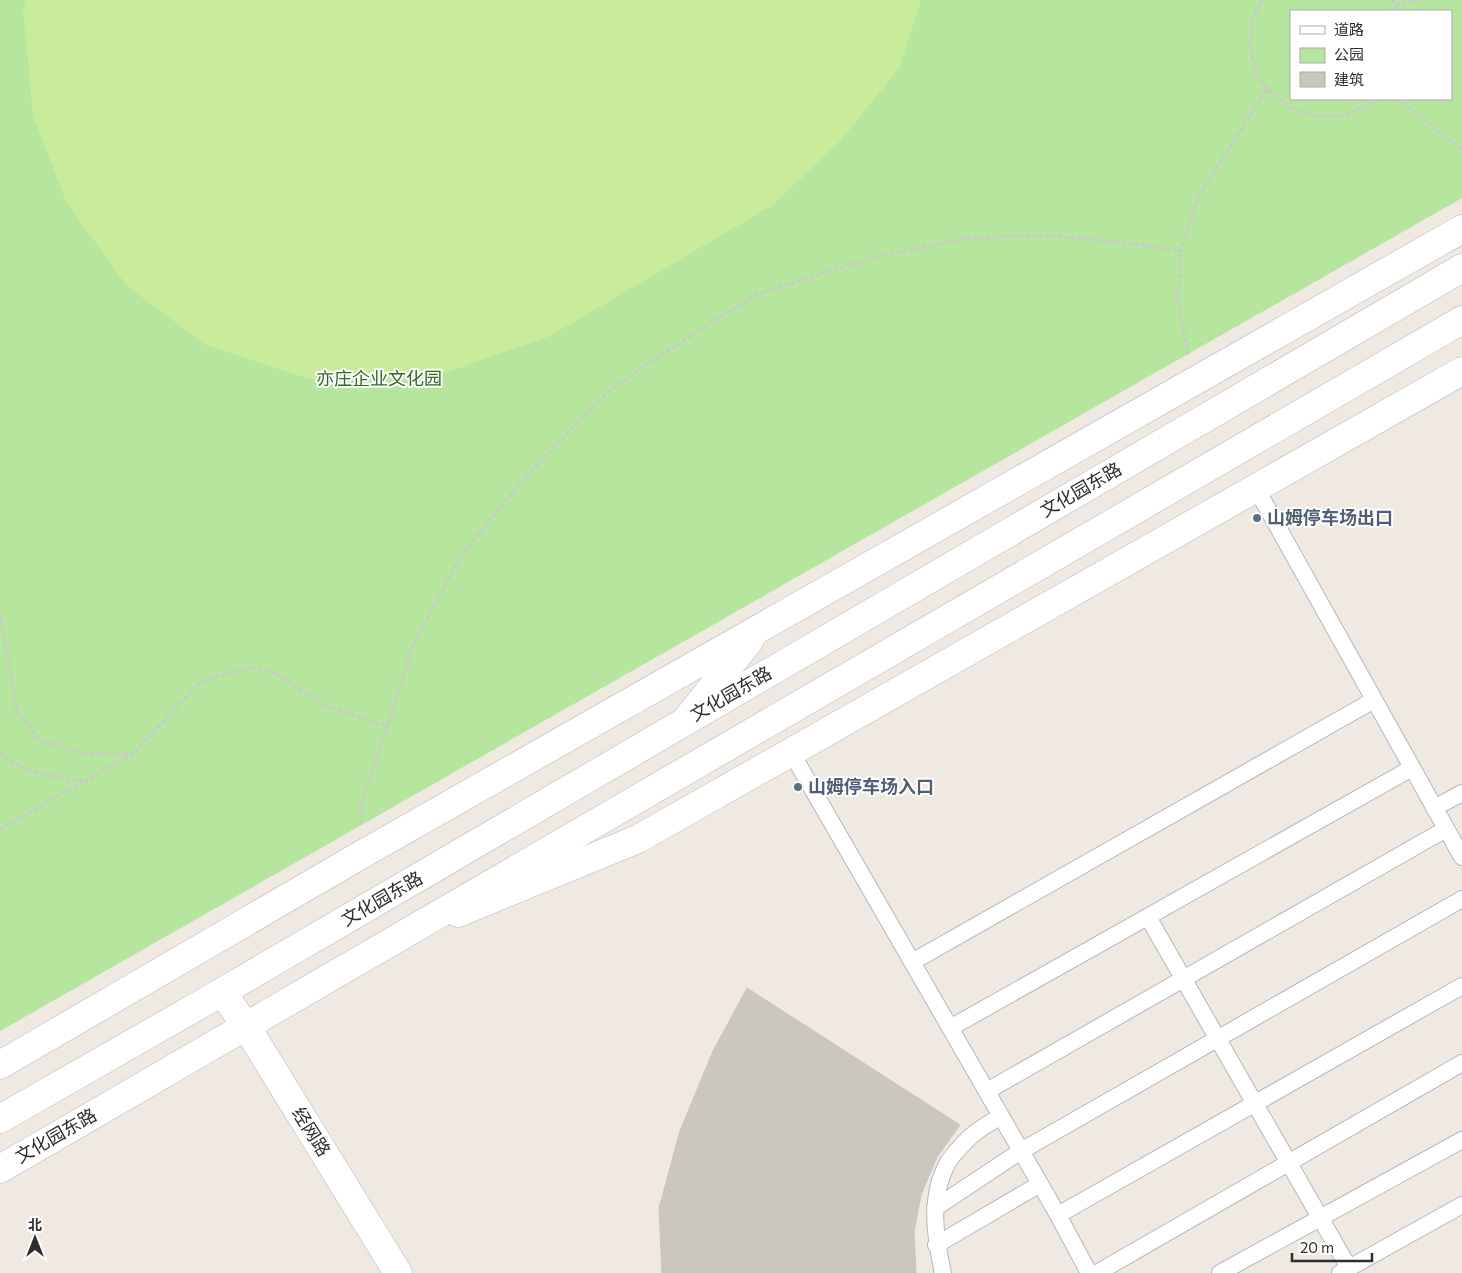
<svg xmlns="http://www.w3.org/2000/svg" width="1462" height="1273" viewBox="0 0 1462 1273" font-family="Commissioner,'Noto Sans SC',sans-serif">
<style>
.green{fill:#b6e59e;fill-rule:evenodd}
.pitch{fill:#c9ec9a}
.building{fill:#cbc7bf;stroke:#cbc5ba}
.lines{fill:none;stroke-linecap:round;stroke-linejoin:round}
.service-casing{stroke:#b4b7c1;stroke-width:18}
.tertiary-casing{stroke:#b4b7c1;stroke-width:29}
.secondary-casing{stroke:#b4b7c1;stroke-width:29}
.path{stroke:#c9c9c9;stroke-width:3;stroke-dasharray:4 2.5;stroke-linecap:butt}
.service{stroke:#fff;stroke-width:16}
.tertiary{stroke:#fff;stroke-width:28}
.secondary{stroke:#fff;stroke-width:28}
.service-dot{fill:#5c6f8a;stroke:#fff;stroke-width:2}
.labels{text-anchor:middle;stroke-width:4;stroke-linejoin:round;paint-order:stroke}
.park-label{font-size:18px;fill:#2c6e1b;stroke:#fff}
.street-label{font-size:18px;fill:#2e2e2e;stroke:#fff}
.service-label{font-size:18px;font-weight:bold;fill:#4e5e75;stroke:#fff;text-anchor:start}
</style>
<rect width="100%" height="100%" fill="#efe9e1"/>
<path class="green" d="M0,0H1462V198L0,1031ZM1291,11H1451V99H1291Z"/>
<path class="pitch" d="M26,0H921L900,67L842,139L773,205L550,336L425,380L309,379L206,345L127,286L66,202L33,115L23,9Z"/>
<path class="building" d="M747,988L960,1125L937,1157L921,1195L914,1232L916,1273H662L659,1208L680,1131L713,1051Z"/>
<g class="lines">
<g class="service-casing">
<path id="service" d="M1256,488L1462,857
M791,752L1058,1215L1089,1273
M1434,808L1462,793
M1148,917L1349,1268
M912,962L1374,700
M950,1028L1412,768
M987,1091L1446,829
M935,1208L1021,1151L1462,899
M1058,1215L1462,986
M936,1245L1040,1184
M943,1273C935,1237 929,1198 947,1164C952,1155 962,1145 969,1138C978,1129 990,1123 1001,1116
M1097,1273L1462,1063
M1220,1273L1462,1140
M1340,1273L1462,1205"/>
</g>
<g class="tertiary-casing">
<path id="tertiary" d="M686,720L750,640
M458,913L638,839L1462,371
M222,992L246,1026L398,1273
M0,1065L359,856L1462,229"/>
</g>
<g class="secondary-casing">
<path id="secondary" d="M0,1119L222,992L1462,268
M0,1169L1462,320"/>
</g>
<path class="path" d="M1262,0L1253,19L1250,47L1257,74L1267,89L1292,109L1313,116H1342L1369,105L1377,99
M1392,0L1396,4L1398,11
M1396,4L1418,0
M1397,99L1462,149
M1188,355L1178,302L1180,251L1198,197L1267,89
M0,614L17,711L39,740L83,754H131
M0,753C19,773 57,777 83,781
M361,823L363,797L387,727L411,650L460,557L524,479L605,394L651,361L756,295L874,257L963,239L1042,235L1120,242L1180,251
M0,829L133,754L201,681L253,667L276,674L324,705L387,727"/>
<use href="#service" class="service"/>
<use href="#tertiary" class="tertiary"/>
<use href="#secondary" class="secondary"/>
</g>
<g class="service-dot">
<circle cx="1257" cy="518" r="5"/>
<circle cx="798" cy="787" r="5"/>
</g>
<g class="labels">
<g class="park-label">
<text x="379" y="385">亦庄企业文化园</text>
</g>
<g class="street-label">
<text transform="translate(1081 490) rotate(-30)" y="6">文化园东路</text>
<text transform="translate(731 694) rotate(-30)" y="6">文化园东路</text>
<text transform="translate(382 899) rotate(-30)" y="6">文化园东路</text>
<text transform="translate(311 1132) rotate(58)" y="6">经网路</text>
<text transform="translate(56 1136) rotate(-30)" y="6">文化园东路</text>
</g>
<g class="service-label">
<text x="1267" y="524">山姆停车场出口</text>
<text x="808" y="793">山姆停车场入口</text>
</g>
</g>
<rect x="1290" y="10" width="162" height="90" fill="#ffffff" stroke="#ababab"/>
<rect x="1300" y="26" width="25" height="8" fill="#ffffff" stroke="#ababab"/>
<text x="1334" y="35" font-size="15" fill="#2e2e2e">道路</text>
<rect x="1300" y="48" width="25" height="15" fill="#b6e59e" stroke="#ababab"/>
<text x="1334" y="60" font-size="15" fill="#2e2e2e">公园</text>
<rect x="1300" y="72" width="25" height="15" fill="#cbc7bf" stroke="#ababab"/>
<text x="1334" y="85" font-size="15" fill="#2e2e2e">建筑</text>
<g transform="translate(35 1238)" stroke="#ffffff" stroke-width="4" paint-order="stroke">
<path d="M0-4L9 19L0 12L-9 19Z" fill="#2e2e2e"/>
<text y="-8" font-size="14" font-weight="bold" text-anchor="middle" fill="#2e2e2e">北</text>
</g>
<path d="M1292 1253v8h80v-8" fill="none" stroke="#2e2e2e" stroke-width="2.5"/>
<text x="1300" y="1253" font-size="15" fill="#2e2e2e" stroke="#ffffff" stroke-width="4" paint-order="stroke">20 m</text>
</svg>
